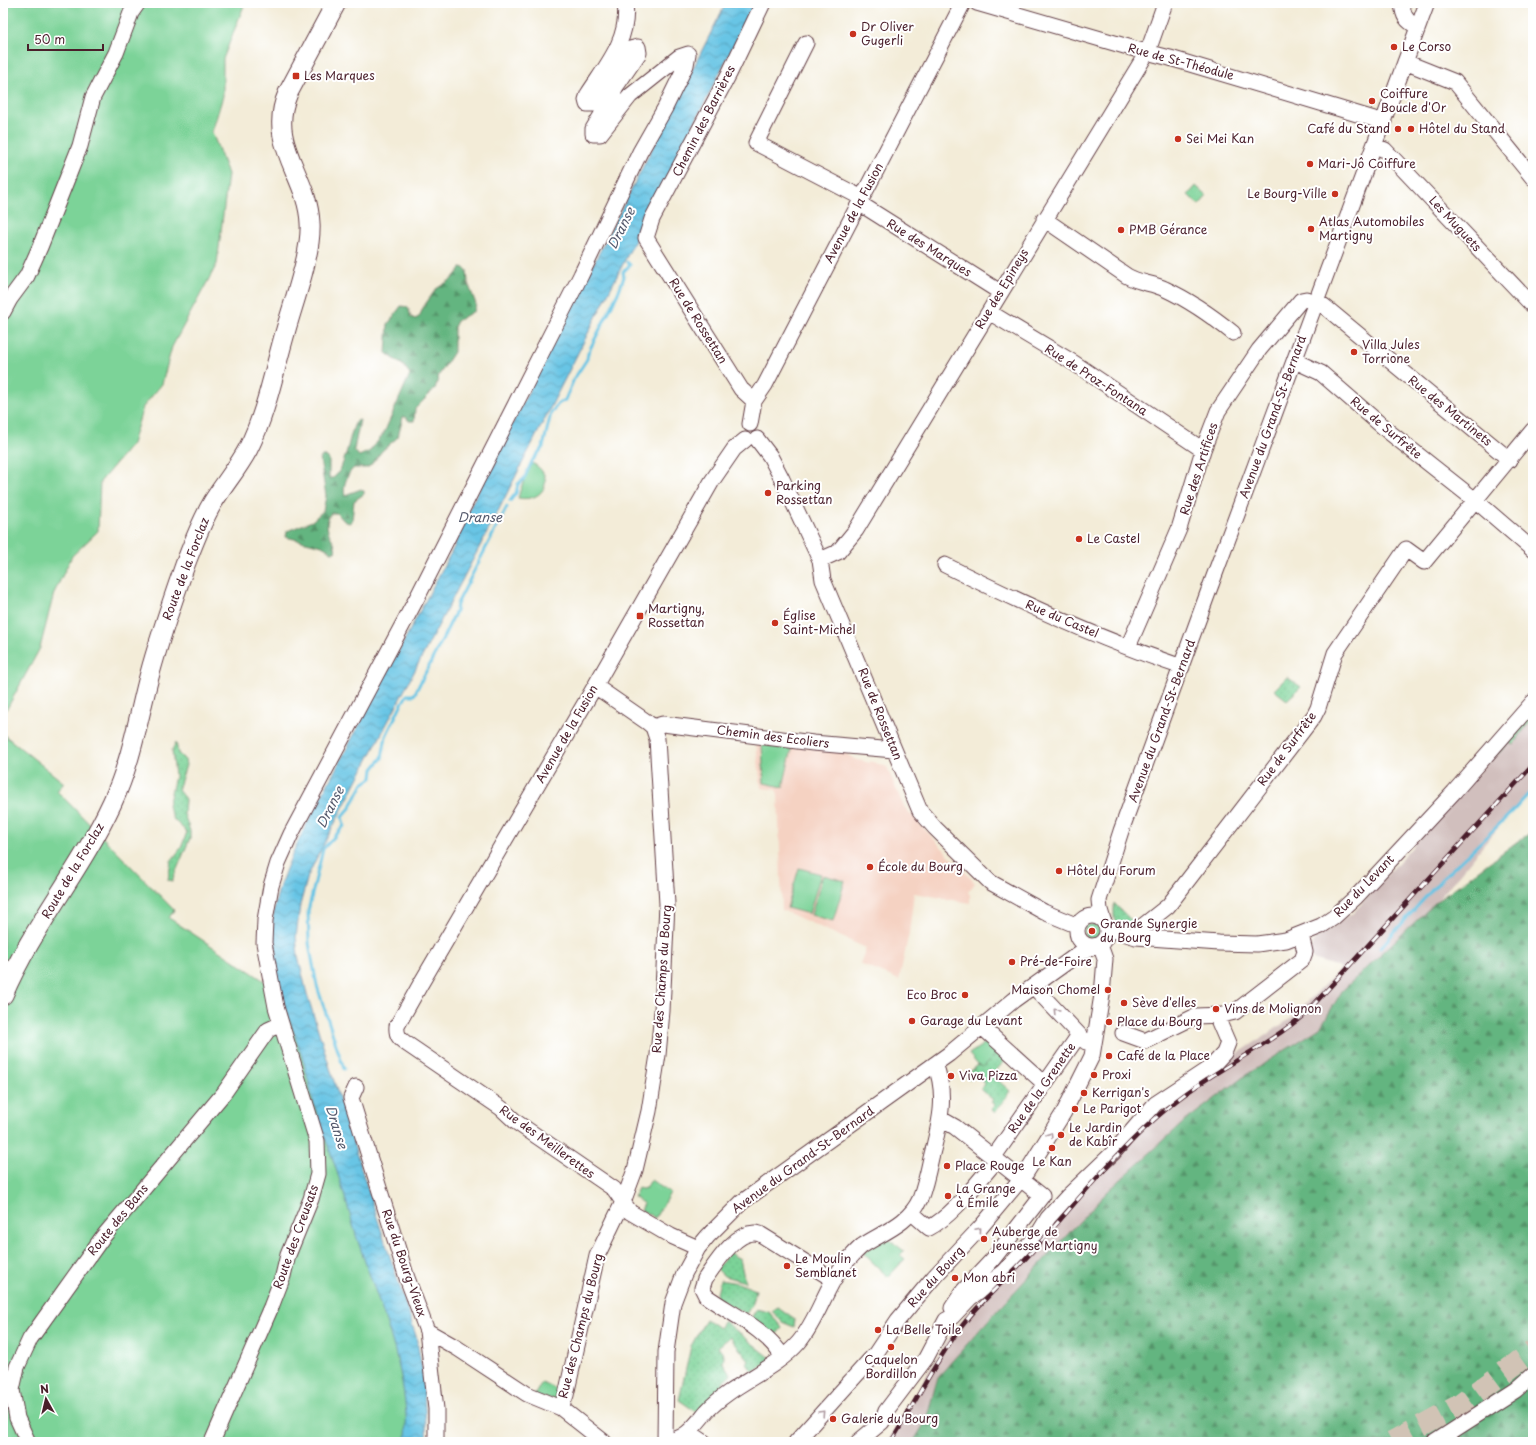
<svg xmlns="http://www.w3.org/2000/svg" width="1536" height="1445" viewBox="0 0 1536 1445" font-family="'Playpen Sans',sans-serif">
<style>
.built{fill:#f5d2c2}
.railway{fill:#d1bfbd}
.grass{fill:url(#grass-dots);stroke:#627962}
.forest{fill:url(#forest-firs);stroke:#576a56}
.park{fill:#7bd398;stroke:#627962}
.water{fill:url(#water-waves);stroke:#587288}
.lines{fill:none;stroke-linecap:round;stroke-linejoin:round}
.stream{stroke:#67c5e5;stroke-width:3}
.highway-tunnel{stroke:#d1c3b5;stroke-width:22;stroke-dasharray:22 11;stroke-linecap:butt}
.minor-casing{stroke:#633e45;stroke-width:17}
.major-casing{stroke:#633e45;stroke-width:21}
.minor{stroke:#fff;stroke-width:15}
.major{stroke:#fff;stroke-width:19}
.rail-casing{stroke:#4a1f2b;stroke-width:4.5}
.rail{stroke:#fff;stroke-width:3;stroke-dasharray:9;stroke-linecap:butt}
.oneway{stroke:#ae9aa0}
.poi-dot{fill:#c8321e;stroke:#fff;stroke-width:1.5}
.labels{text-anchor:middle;stroke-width:4;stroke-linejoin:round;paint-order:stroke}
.poi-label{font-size:12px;fill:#4a1f2b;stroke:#fff;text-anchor:start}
.street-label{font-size:12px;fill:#4a1f2b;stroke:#fff}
.water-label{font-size:13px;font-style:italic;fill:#54596c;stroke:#fff}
</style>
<defs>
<pattern id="grass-dots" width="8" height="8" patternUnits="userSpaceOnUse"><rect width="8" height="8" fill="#7bd398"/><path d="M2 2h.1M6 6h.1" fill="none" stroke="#6cb583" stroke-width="1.8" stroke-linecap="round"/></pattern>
<pattern id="forest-firs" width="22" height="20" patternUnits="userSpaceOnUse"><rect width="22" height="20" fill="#64b580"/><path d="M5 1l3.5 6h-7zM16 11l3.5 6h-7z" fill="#549369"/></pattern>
<pattern id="water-waves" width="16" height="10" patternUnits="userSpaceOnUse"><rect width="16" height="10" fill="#67c5e5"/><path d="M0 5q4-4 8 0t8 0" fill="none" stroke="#579fba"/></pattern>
</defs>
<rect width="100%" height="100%" fill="#fff"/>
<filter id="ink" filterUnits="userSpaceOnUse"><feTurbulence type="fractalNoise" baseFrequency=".025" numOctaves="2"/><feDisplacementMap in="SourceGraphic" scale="8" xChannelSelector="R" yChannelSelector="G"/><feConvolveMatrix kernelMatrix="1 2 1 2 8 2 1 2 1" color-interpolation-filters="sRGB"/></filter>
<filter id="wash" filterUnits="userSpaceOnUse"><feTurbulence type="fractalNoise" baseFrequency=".012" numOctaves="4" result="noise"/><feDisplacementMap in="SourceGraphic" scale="16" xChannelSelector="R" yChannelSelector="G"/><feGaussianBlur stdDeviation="0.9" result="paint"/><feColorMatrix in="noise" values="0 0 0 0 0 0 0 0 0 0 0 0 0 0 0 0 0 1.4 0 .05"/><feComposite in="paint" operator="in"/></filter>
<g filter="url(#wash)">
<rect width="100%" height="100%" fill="#f3ecd8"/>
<path class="built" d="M756,742L844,752L854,759L870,763V761L887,767L904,807L975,883L968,892L970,895V903L914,893L909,933L899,980L860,964L866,948L782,910L778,794L776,790L771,789L761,788Z"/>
<path class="railway" d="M1533,712V786L1437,901L1342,991L1320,1028L1246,1075L1184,1122L1107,1192L992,1316L938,1377L925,1423L913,1442H887L943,1347L966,1315L1168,1100L1290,1019L1341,968L1310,958L1314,940L1353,913Z"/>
<path class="grass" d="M1287,677L1301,687L1287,700L1274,690Z
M1533,713V717L1513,745L1509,743L1489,762Z
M176,742L178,753L185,760L186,765L178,790L185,799L184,814L190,831V838L172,881L168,880L171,861L181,848L187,832L174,820L168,806L175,776L172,750Z
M1114,903L1133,922V925L1128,926L1115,922L1114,918Z
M1084 932a8 8 0 1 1 16 0a8 8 0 1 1-16 0Z
M1002,1048L1009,1056L992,1075L1010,1091L995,1113L991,1109L995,1105L991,1102L993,1100L981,1089L985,1084L975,1075L970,1080L965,1076L978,1065L983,1066Z
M729,1253L740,1259L745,1282L724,1276L717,1269Z
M720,1280L738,1283L756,1290L753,1303L746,1314L716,1298Z
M778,1307L795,1319L794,1327L782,1322L772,1311Z
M756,1309L769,1312L782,1328L774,1337L750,1321Z
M706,1319L719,1328L724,1321L772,1359L753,1372L747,1364L749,1361L730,1337L718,1347L724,1355L723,1363L731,1375L722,1383L728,1388L699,1414L679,1400L691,1346Z"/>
<path class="forest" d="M462,267L467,270L468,283L476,304L474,311L457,321L454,327V352L439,375L435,389L415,409L414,421H409L406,417H403L398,437L382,451L370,466L366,468H354C348,472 342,487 345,495L361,489L364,491V494L354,501L352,521L349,523L344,521L337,513H331C319,532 339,541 335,552H332L322,546L286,537L287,531L312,521L323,511L326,496L320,459L322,456H326L329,459V478H333C346,469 348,437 356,421L360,420L354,450L359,456L370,451L384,433L410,374L404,366L386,353L388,324L401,306L408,307L411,317L415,319L419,317L424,306L436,289L452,279Z
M1533,832V1442H913L925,1423L938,1377L992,1316L1107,1192L1184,1122L1246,1075L1320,1028L1342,991L1437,901L1522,838Z"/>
<path class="park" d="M3,3H245L223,59V96L212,132L228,174L217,264L172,347L162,384L143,407L132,444L100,482L98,531L72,556L54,593L40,648L3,716Z
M1196,186L1207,196L1199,205L1188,195Z
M532,463C555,474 547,503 518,498C521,485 527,474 532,463Z
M3,734L64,783L57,791L174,910L169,918L298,1003L409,1362L412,1442H3Z
M762,745L792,748L783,787L764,783Z
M799,868L821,874L809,914L787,908Z
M823,875L845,881L833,921L811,915Z
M991,1039L1002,1048L983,1067L978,1065L969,1054Z
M651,1180L670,1193L655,1218L641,1210L644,1204L634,1197L638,1188L642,1189L646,1188Z
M886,1237L904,1251L900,1255L905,1259L888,1277L863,1253Z
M542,1382L564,1393L558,1400L534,1396Z"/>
<path class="water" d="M726,3H755L490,527L316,859L308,876L300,905L296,937L298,956L307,994L360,1165L416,1336L423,1373L427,1442H406C410,1376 384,1317 363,1256C354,1232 348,1206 340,1181C332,1155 321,1129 313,1101C309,1085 306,1069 301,1054C287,1011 269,970 272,925C275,887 292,854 308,821L454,547L467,513Z"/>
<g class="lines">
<path class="stream" d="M510,501L516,493L518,484L524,479L532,461L543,447L551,413L558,404L565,400L574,379L587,359L588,353L618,293L624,277L623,272L630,265L627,262
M1381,947L1440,881L1512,812L1533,789
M344,1069L317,986L309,943L308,911L323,849L344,826L342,817L350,808L363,784L372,778L373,769L382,758L386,736L400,707L407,695H414L441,642L456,611L457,604L507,507"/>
</g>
</g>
<g filter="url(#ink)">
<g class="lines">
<path class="highway-tunnel" d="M1392,1442L1460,1405L1533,1351"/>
<g class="minor-casing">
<path id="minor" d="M977,3L1135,49L1170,58L1384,122
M1402,3C1403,16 1406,21 1418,27
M806,43L756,143L862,198
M1405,62L1455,82L1533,178
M1375,146L1385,150L1533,306
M859,203L1000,292
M1044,219L1127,276C1139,283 1153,283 1165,289C1189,300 1212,316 1233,333
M3,312L10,299L27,276L40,247L80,146L93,97L116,53L131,13L138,3
M989,312L1074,363L1203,450
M1295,361L1321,373L1389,432L1475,500L1533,550
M754,401L741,389L646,238L652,219L729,74L763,3
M750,424L754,401L765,385L963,3
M757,439L770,456L782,479L820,560L823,580L920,811L935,828L990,882L1044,912L1078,926
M820,560L838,552L856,530L1148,51L1165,3
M945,565C1021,603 1101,640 1182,667
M1128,647L1179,529L1203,450L1218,411L1259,350L1301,300L1306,299L1324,306L1510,460
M653,727L663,724L813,743L894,750
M1077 931a15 15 0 1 1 30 0a15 15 0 1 1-30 0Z
M1103,920L1100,910L1099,900L1121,831L1209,590L1427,3
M1107,928L1136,937L1219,943L1257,944L1286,940L1321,926L1333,918L1356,897L1454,792L1533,702
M1136,937L1139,929L1168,906L1314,716L1318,708L1335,653L1406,549L1424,562L1533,430
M1034,987L1086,1042
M983,1028L1045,1084
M1123,1033L1145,1041L1196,1016L1222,1015L1235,1012L1302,960L1305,952L1301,935
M356,1087L351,1098L407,1278L427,1331L457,1348L527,1394L561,1408L604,1442
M941,1119L955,1127L1042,1196L993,1259L964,1290L952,1308
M993,1158L1079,1035
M912,1213L929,1228C954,1215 977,1182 996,1161
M698,1248L671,1236L630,1212L614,1189L516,1122L501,1108L407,1044C400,1039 396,1036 397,1026L420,985L595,686L712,481L734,449L745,440
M427,1331L436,1409V1442
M782,1356C766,1329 731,1314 706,1296L702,1288L705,1279C716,1263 738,1227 760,1234L834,1280
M561,1408L566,1395L597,1256L623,1202L635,1170L649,1111L658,1055L662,1011L667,904L657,739L653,727L647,722L595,686
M689,1432L704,1442
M665,1441C686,1440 695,1425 707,1411C733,1383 774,1371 799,1342C819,1318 826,1284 847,1261C852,1256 857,1250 862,1246C883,1232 909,1224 920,1199C925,1186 928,1172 931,1158C939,1126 948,1096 935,1064
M28,1442L17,1418L12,1390L17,1367L30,1339L102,1238L224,1093L268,1030L281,1024
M212,1442L271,1307L283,1276L288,1255L311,1199L318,1174L317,1141L276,1007L264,943L265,920L271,886L278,863L291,834L419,594L581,275L640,152L665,108L686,65L688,54L679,57L630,96L600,134H593V129L613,96L615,88L639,53L638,47L630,49L622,64L602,84L593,104H587L586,100L588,94C606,66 630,39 625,3
M665,1442L666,1352L673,1303L684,1274L698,1248L708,1236L742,1202L949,1054L1014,1000L1081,952L1094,947
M796,1442L876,1353L898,1320L934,1277L980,1228L1026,1173L1064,1112L1092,1056L1102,995L1105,959L1100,945
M858,1442L882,1422L886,1411L926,1358L946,1320L952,1317L970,1298L1004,1272L1037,1236L1048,1218L1067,1197L1114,1152L1155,1104L1211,1067L1224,1053L1228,1043L1219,1022L1218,1016
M1435,1442L1516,1390L1533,1375"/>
</g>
<g class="major-casing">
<path id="major" d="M3,995C32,927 81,870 112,803C131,763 138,719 149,677C159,639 172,602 185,565C193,544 201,522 213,502C224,484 238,468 248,449C266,414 274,371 285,333C293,303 312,253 310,223C308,175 266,144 288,93L336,3"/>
</g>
<use href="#minor" class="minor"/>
<use href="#major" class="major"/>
<g class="rail-casing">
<path id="rail" d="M891,1442C914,1405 933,1365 959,1330C981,1299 1012,1275 1037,1246C1080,1198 1121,1146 1171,1105C1213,1070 1264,1049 1306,1013L1533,765"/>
</g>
<use href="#rail" class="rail"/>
</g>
<defs><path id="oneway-chevron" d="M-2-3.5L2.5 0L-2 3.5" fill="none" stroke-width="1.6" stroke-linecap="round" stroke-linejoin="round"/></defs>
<g class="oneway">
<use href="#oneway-chevron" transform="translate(1056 1011) rotate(-134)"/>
<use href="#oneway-chevron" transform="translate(1050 1135) rotate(-58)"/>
<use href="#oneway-chevron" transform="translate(979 1230) rotate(-49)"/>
<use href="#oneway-chevron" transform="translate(822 1413) rotate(-47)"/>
</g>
</g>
<g class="poi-dot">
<circle cx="853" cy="34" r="4"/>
<circle cx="1394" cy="47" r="4"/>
<rect x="292" y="72" width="8" height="8" rx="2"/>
<circle cx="1372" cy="101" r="4"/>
<circle cx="1398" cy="129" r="4"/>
<circle cx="1411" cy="129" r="4"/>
<circle cx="1178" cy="139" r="4"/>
<circle cx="1310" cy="164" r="4"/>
<circle cx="1335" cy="194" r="4"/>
<circle cx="1311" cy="229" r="4"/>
<circle cx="1121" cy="230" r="4"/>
<circle cx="1354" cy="352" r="4"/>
<circle cx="768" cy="493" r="4"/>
<circle cx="1079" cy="539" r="4"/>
<rect x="636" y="612" width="8" height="8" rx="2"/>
<circle cx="775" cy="623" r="4"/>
<circle cx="870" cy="867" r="4"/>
<circle cx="1059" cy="871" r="4"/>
<circle cx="1092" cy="931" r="4"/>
<circle cx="1012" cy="962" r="4"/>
<circle cx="1108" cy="990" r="4"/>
<circle cx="965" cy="995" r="4"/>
<circle cx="1124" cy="1003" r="4"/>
<circle cx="1216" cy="1009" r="4"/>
<circle cx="912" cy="1021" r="4"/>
<circle cx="1109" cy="1022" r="4"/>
<circle cx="1109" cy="1056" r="4"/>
<circle cx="1094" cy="1075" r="4"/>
<circle cx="951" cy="1076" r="4"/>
<circle cx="1084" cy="1093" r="4"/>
<circle cx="1075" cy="1109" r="4"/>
<circle cx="1061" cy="1135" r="4"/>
<circle cx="1052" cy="1148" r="4"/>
<circle cx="947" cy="1166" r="4"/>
<circle cx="948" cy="1196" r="4"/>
<circle cx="984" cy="1239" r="4"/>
<circle cx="787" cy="1266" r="4"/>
<circle cx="955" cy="1278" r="4"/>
<circle cx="878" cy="1330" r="4"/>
<circle cx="891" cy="1347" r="4"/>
<circle cx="833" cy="1419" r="4"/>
</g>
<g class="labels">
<g class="poi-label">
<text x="861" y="31">Dr Oliver<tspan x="861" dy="14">Gugerli</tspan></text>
<text x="1402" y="51">Le Corso</text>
<text x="304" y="80">Les Marques</text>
<text x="1380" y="98">Coiffure<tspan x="1380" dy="14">Boucle d'Or</tspan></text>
<text x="1390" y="133" text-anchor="end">Café du Stand</text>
<text x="1419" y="133">Hôtel du Stand</text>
<text x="1186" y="143">Sei Mei Kan</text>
<text x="1318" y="168">Mari-Jô Coiffure</text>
<text x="1327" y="198" text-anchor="end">Le Bourg-Ville</text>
<text x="1319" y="226">Atlas Automobiles<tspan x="1319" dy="14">Martigny</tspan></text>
<text x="1129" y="234">PMB Gérance</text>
<text x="1362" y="349">Villa Jules<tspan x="1362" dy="14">Torrione</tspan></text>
<text x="776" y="490">Parking<tspan x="776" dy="14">Rossettan</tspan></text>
<text x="1087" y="543">Le Castel</text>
<text x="648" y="613">Martigny,<tspan x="648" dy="14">Rossettan</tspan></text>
<text x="783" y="620">Église<tspan x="783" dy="14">Saint-Michel</tspan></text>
<text x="878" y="871">École du Bourg</text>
<text x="1067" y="875">Hôtel du Forum</text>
<text x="1100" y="928">Grande Synergie<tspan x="1100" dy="14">du Bourg</tspan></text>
<text x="1020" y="966">Pré-de-Foire</text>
<text x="1100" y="994" text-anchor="end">Maison Chomel</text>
<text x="957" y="999" text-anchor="end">Eco Broc</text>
<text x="1132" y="1007">Sève d'elles</text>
<text x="1224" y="1013">Vins de Molignon</text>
<text x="920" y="1025">Garage du Levant</text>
<text x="1117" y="1026">Place du Bourg</text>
<text x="1117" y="1060">Café de la Place</text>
<text x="1102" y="1079">Proxi</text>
<text x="959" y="1080">Viva Pizza</text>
<text x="1092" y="1097">Kerrigan's</text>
<text x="1083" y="1113">Le Parigot</text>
<text x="1069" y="1132">Le Jardin<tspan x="1069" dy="14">de Kabîr</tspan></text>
<text x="1052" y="1166" text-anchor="middle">Le Kan</text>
<text x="955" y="1170">Place Rouge</text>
<text x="956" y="1193">La Grange<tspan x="956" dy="14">à Émile</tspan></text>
<text x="992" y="1236">Auberge de<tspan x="992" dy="14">jeunesse Martigny</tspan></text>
<text x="795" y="1263">Le Moulin<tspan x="795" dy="14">Semblanet</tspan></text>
<text x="963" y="1282">Mon abri</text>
<text x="886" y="1334">La Belle Toile</text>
<text x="891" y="1364" text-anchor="middle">Caquelon<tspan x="891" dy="14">Bordillon</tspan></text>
<text x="841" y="1423">Galerie du Bourg</text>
</g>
<g class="street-label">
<text transform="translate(1181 62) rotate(15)" y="4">Rue de St-Théodule</text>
<text transform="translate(704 121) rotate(-63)" y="4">Chemin des Barrières</text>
<text transform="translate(854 213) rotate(-62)" y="4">Avenue de la Fusion</text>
<text transform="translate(1455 224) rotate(47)" y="4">Les Muguets</text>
<text transform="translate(929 248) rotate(32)" y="4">Rue des Marques</text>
<text transform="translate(1002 289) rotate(-59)" y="4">Rue des Epineys</text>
<text transform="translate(698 321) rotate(58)" y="4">Rue de Rossettan</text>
<text transform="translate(1096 380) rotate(33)" y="4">Rue de Proz-Fontana</text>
<text transform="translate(1450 411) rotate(39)" y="4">Rue des Martinets</text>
<text transform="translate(1273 417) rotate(-70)" y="4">Avenue du Grand-St-Bernard</text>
<text transform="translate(1386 428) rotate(40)" y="4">Rue de Surfrête</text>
<text transform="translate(1199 469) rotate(-72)" y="4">Rue des Artifices</text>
<text transform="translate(186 569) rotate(-69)" y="4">Route de la Forclaz</text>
<text transform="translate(1062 619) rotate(23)" y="4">Rue du Castel</text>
<text transform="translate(880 714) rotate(68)" y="4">Rue de Rossettan</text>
<text transform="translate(1162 721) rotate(-70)" y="4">Avenue du Grand-St-Bernard</text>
<text transform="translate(567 734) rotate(-60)" y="4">Avenue de la Fusion</text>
<text transform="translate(773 737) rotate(7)" y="4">Chemin des Ecoliers</text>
<text transform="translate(1287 749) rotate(-53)" y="4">Rue de Surfrête</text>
<text transform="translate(73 871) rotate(-59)" y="4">Route de la Forclaz</text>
<text transform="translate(1364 886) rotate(-46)" y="4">Rue du Levant</text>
<text transform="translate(662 979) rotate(-86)" y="4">Rue des Champs du Bourg</text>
<text transform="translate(1042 1088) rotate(-55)" y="4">Rue de la Grenette</text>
<text transform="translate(547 1142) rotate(36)" y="4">Rue des Meillerettes</text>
<text transform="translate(803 1160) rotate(-36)" y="4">Avenue du Grand-St-Bernard</text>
<text transform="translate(118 1220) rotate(-51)" y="4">Route des Bans</text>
<text transform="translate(296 1237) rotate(-70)" y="4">Route des Creusats</text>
<text transform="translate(404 1263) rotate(71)" y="4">Rue du Bourg-Vieux</text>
<text transform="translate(936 1277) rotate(-48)" y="4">Rue du Bourg</text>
<text transform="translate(581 1326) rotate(-76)" y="4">Rue des Champs du Bourg</text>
</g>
<g class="water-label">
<text transform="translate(621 228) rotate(-63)" y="5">Dranse</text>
<text x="480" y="522">Dranse</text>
<text transform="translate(330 807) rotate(-63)" y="5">Dranse</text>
<text transform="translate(337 1127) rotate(73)" y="5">Dranse</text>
</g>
</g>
<rect width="1536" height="1445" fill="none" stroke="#fff" stroke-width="16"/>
<g transform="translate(46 1399) rotate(352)" stroke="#ffffff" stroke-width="3" paint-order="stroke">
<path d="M0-3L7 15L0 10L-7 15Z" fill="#4a1f2b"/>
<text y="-6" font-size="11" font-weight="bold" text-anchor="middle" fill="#4a1f2b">N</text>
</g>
<path d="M28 44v6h75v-6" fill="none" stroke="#4a1f2b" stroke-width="2"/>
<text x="34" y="44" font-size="12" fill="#4a1f2b" stroke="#ffffff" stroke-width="3" paint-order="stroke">50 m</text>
</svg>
